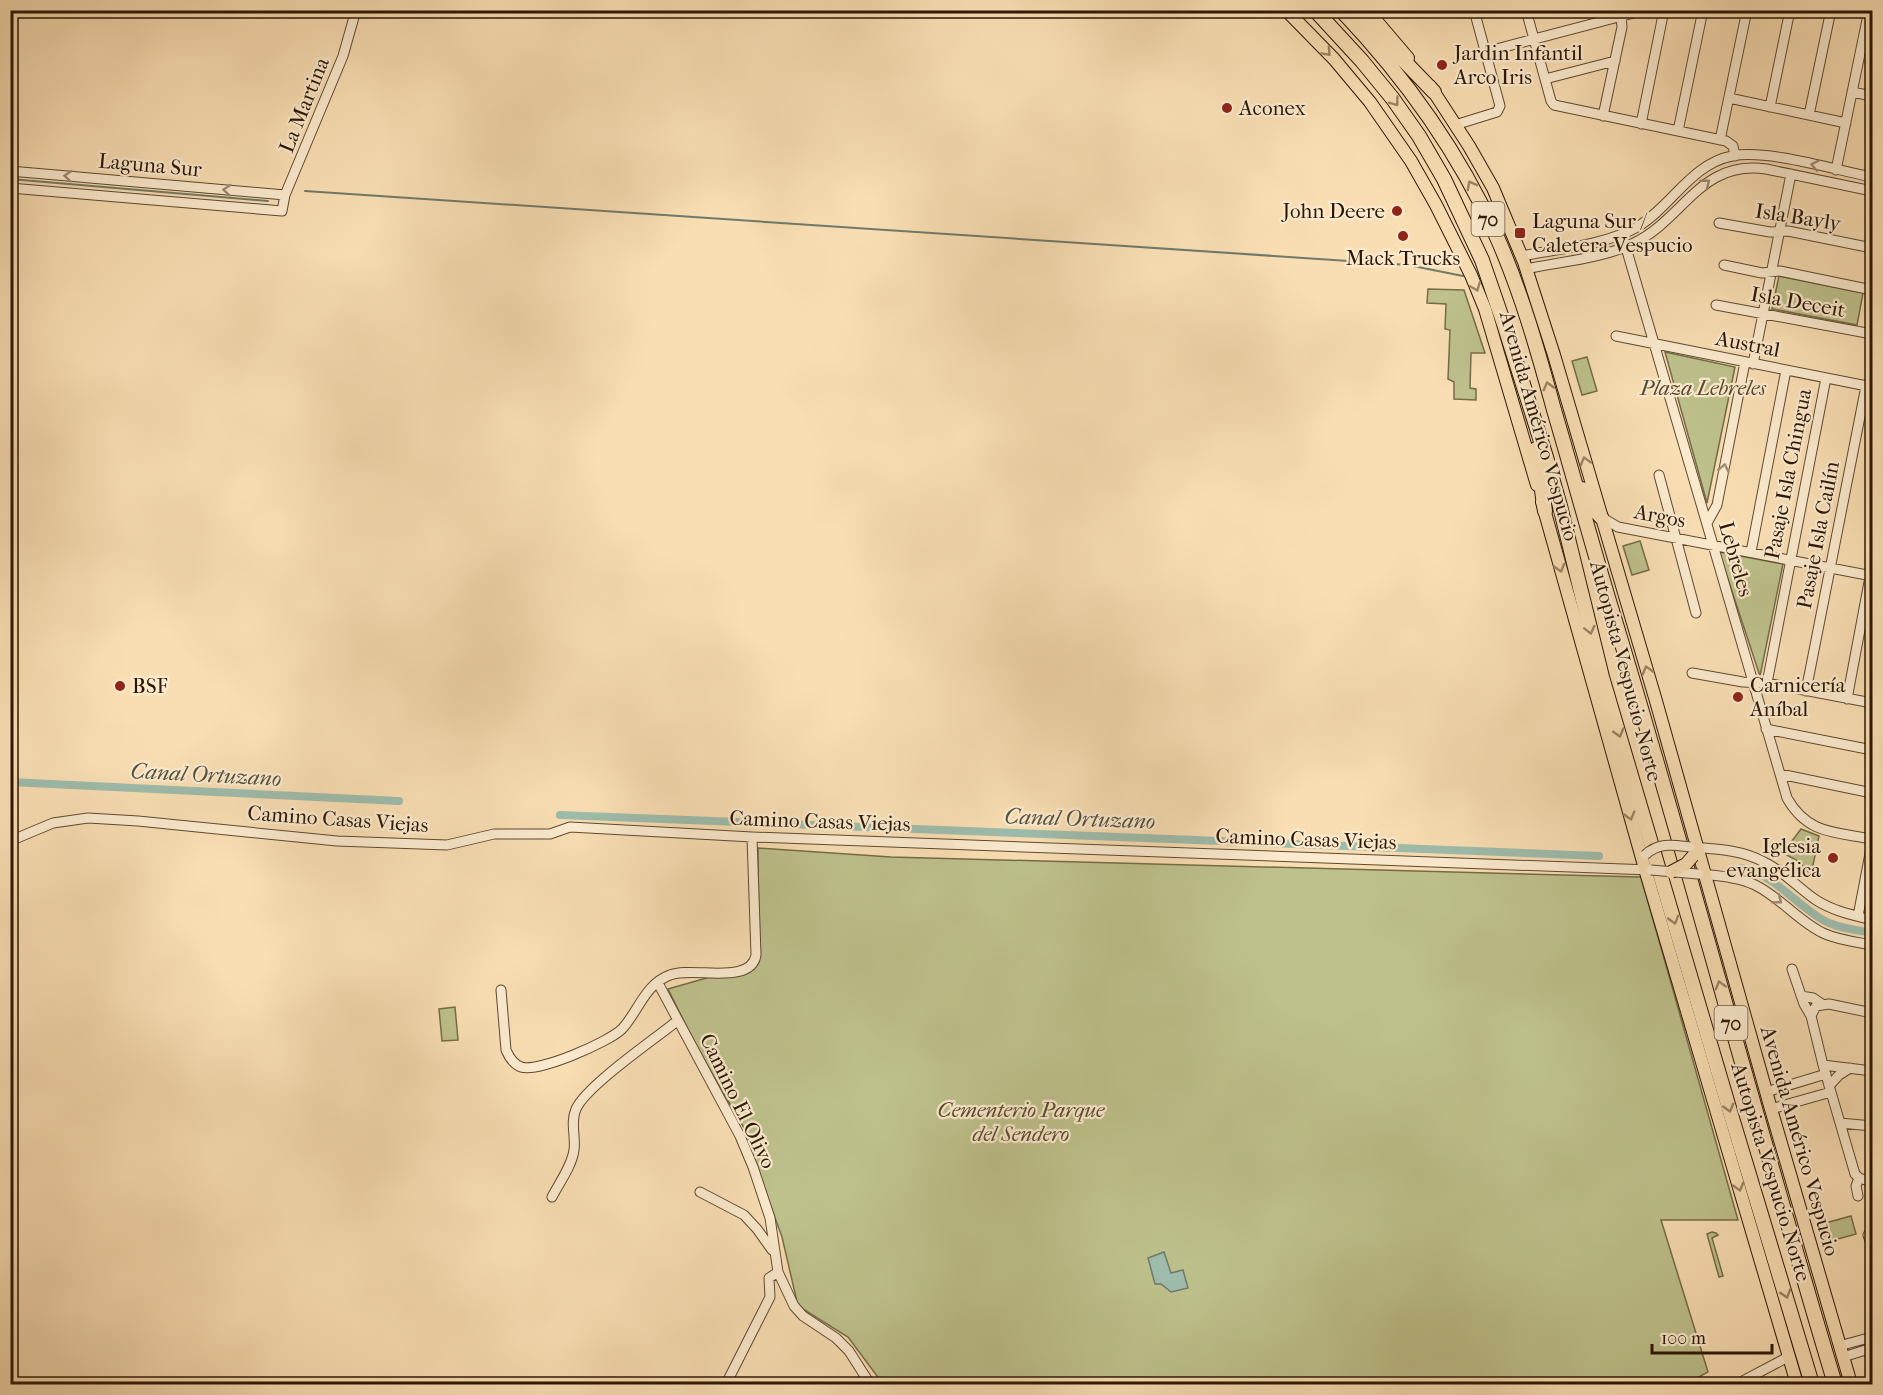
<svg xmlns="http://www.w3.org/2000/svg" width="1883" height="1395" viewBox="0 0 1883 1395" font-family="'IM FELL French Canon',serif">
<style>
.green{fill:#bec18c;stroke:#756c48;stroke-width:1.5}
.water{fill:#9ebcac;stroke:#707a69;stroke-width:1.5}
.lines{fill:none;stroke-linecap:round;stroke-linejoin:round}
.stream{stroke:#707a69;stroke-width:2}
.canal{stroke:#9ebcac;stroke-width:8}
.minor-casing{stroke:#5f4930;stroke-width:11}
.major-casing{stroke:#2c1705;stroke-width:14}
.highway-casing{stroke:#2c1705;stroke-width:16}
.minor{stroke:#fbeace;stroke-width:9}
.major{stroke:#f9deb3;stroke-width:12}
.highway{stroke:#f9deb3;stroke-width:14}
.minor-bridge-casing{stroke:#5f4930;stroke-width:11;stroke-linecap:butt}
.major-bridge-casing{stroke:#2c1705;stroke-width:14;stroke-linecap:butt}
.minor-bridge{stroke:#fbeace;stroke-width:9}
.major-bridge{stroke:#f9deb3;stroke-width:12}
.oneway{stroke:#9d8465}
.oneway2{stroke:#9e8b74}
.poi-dot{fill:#8f2418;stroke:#fbeace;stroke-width:2}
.labels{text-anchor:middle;stroke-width:4.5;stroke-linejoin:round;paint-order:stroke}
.shield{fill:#fbeace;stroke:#6a5641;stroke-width:1.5}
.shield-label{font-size:20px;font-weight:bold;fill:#2c1705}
.poi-label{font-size:21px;fill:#2c1705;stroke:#fbeace;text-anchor:start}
.street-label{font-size:21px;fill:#2c1705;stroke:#fbeace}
.park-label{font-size:21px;font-style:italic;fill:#584a2e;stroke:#fbeace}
.water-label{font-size:22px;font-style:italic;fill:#54513f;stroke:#fbeace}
</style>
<rect width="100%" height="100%" fill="#f9deb3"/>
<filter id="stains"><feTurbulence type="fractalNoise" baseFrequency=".00333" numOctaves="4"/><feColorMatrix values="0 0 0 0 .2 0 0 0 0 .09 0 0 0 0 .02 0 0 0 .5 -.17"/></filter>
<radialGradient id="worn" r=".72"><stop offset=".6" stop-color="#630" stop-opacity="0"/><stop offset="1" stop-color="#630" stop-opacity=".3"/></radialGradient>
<path class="green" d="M1779,276L1863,293L1857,325L1772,309Z
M1428,289L1464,290L1485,353H1471L1470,388L1476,389V400L1454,399V382L1448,379L1450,330L1445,329L1446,304L1427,303Z
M1665,352L1735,367L1707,503Z
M1587,357L1597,391L1582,395L1572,361Z
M1640,541L1649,570L1632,575L1623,546Z
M1719,552L1783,564L1760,676Z
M1801,829L1819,836L1811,875L1798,861L1783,853Z
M758,848L891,857L1641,877L1738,1220H1661L1708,1372L1686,1384H883L848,1337L798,1306L782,1237L752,1155L747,1133L697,1048L668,989L710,977L744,973L759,962Z
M455,1007L458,1040L442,1041L439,1009Z
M1851,1216L1856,1234L1823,1243L1818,1225Z
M1712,1232L1716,1233L1718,1235L1712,1238L1723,1276L1719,1277L1707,1234Z"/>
<path class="water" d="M1164,1252L1171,1273L1183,1270L1188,1288L1171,1292L1161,1284H1155L1148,1258Z"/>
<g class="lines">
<path class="stream" d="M10,179L268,201
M305,191L1408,265L1463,276"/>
<path class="canal" d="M10,782L399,801
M560,815L1599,856
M1742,868C1774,874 1795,904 1823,920C1837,928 1857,930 1872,933"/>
<g class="minor-casing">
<path id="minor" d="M1526,10L1551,101L1554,105L1726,141L1733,146L1735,156
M1485,52L1645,10
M1545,79L1615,61
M1852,92L1872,96
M1729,98L1846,123
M1770,107L1790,10
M1809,115L1831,10
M1603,116L1622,27L1621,17
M1641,124L1664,10
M1455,125L1497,112L1500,106L1474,10
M1678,131L1703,10
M1720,140L1747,10
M1836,170L1869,10
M10,171L285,195
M10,188L282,211L285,195L343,56L356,10
M1719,223L1770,232L1788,231L1872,248
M1622,234L1787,798C1808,835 1836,832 1872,839
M1522,256C1557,249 1606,245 1637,227C1671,207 1691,164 1732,156C1768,149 1835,170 1872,177
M1724,265L1762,273L1780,271L1872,290
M1526,269C1559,262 1605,258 1634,243C1685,218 1700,160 1766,169L1872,191
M1716,305L1872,334
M1616,336L1872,387
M1753,364L1791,174
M1659,475L1696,613
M1601,517L1618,527L1872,576
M1707,523L1717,505L1745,362
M1751,552L1786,370
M1692,673L1743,682L1767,683L1872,703
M1767,683L1826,378
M1806,691L1866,386
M1847,699L1872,566
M1766,729L1872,750
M1780,774L1872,793
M10,841L53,823L88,818L138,821L337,841L447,845L494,834H550L570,827L752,837L1650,870
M1692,847C1717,849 1742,850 1764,862C1784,871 1798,888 1816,900C1833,911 1853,915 1872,920
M1700,874C1718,876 1739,877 1755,885C1780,897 1798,921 1823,933C1838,940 1856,942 1872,945
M1858,916L1872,843
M1792,969L1804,1004L1811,1016
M658,983L740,1136L753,1167L770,1218L778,1272L794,1306L803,1316L836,1338L849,1351L870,1384
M501,990L506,1050C509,1057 513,1064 521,1067C538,1073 609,1042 622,1029C638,1012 645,984 670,975C692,966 751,986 756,955L752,837
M1801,996L1813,998L1822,1004
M1823,1065L1872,1071
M1829,1086L1839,1075L1850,1068
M1766,1092L1826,1074
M1771,1109L1831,1092
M1840,1123L1872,1126
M1859,1178L1872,1182
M700,1192L744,1215L757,1229L772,1250
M1858,1196L1856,1186L1859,1178L1855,1174L1823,1065L1811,1016L1816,1006L1829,1004L1872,1013
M552,1197C559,1183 572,1166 574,1150C576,1136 570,1123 576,1109C586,1086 655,1039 677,1021
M1868,1235L1872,1246
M1839,1346L1872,1337
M1843,1357L1872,1348
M726,1384L770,1297L769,1278L778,1272
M1737,1384L1788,1357"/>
</g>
<g class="major-casing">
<path id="major" d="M1286,10L1334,59L1370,102L1411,161L1436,205L1471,275L1485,309L1537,485
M1367,10L1408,58
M1430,86L1469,146L1493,188L1524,262L1554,355L1656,701L1771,1109L1851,1384
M1542,502L1645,869L1797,1384"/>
</g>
<g class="highway-casing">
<path id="highway" d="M1315,10L1362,61L1393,99L1419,136L1444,179L1482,260L1504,324L1546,457L1560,506L1602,677L1732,1118L1812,1384
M1341,10C1405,77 1458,151 1496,235C1521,291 1538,351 1554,410C1575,481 1594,553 1616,624C1692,876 1759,1132 1835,1384
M1355,10L1434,92
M1536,449L1545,511
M1582,489L1591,506L1601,517"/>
</g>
<use href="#minor" class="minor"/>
<use href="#major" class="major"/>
<use href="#highway" class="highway"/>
<g class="minor-bridge-casing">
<path id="minor-bridge" d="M1645,855C1659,842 1673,845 1690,847
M1651,870L1698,874"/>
</g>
<g class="major-bridge-casing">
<path id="major-bridge" d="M1671,872L1686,864L1693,856"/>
</g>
<use href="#minor-bridge" class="minor-bridge"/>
<use href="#major-bridge" class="major-bridge"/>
</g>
<defs><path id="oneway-chevron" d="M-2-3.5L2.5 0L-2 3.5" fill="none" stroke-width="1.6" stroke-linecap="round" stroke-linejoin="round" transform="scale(1.5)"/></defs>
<g class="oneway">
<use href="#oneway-chevron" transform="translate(1327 52) rotate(47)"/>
<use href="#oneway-chevron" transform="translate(1395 102) rotate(54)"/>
<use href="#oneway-chevron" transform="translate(1471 185) rotate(-118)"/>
<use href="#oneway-chevron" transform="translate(1476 287) rotate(68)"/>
<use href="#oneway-chevron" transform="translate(1548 386) rotate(-105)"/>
<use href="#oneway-chevron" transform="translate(1585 461) rotate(-106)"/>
<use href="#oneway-chevron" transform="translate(1560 568) rotate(74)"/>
<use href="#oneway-chevron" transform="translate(1590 630) rotate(76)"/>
<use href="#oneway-chevron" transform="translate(1647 670) rotate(-106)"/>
<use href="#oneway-chevron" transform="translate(1619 733) rotate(73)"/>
<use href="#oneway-chevron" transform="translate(1630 816) rotate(74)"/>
<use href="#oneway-chevron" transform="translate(1674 920) rotate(74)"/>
<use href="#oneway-chevron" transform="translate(1720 985) rotate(-106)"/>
<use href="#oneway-chevron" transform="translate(1729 1108) rotate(74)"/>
<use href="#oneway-chevron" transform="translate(1739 1187) rotate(74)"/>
<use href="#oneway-chevron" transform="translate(1786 1294) rotate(73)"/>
</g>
<g class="oneway2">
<use href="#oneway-chevron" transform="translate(1815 165) rotate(-168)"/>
<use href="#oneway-chevron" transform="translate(68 176) rotate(-175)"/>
<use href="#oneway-chevron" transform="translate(1706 183) rotate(-38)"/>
<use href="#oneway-chevron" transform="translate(227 190) rotate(-175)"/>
<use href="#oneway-chevron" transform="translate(1724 468) rotate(-79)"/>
<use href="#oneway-chevron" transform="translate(1778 900) rotate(37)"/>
</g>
<g class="poi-dot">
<circle cx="1442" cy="65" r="6"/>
<circle cx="1227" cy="108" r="6"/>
<circle cx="1397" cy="211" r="6"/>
<rect x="1514" y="227" width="12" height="12" rx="3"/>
<circle cx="1403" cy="236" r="6"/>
<circle cx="120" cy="686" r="6"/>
<circle cx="1738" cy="697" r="6"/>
<circle cx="1833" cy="858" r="6"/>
</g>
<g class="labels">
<g class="shield">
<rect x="1471.5" y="202" width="33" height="34" rx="4.5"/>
<rect x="1714.5" y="1006" width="33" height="34" rx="4.5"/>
</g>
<g class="shield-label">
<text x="1488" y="226">70</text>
<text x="1731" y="1030">70</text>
</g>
<g class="poi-label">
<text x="1454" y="60">Jardin Infantil<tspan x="1454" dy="24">Arco Iris</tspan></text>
<text x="1239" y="115">Aconex</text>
<text x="1385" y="218" text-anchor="end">John Deere</text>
<text x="1532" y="228">Laguna Sur /<tspan x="1532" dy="24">Caletera Vespucio</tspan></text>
<text x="1403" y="265" text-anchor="middle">Mack Trucks</text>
<text x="1750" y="692">Carnicería<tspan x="1750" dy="24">Aníbal</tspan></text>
<text x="132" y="693">BSF</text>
<text x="1821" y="853" text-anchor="end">Iglesia<tspan x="1821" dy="24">evangélica</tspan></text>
</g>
<g class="street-label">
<text transform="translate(304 105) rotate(-68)" y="7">La Martina</text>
<text transform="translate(150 165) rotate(5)" y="7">Laguna Sur</text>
<text transform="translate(1798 217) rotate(9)" y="7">Isla Bayly</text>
<text transform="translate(1798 302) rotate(10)" y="7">Isla Deceit</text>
<text transform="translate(1748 344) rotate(11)" y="7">Austral</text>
<text transform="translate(1539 426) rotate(74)" y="7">Avenida Américo Vespucio</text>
<text transform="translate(1788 474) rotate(-79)" y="7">Pasaje Isla Chingua</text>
<text transform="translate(1660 516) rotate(11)" y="7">Argos</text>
<text transform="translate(1818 535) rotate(-79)" y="7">Pasaje Isla Cailín</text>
<text transform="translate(1736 559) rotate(74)" y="7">Lebreles</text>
<text transform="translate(1626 671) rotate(75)" y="7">Autopista Vespucio Norte</text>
<text transform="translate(338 819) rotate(4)" y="7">Camino Casas Viejas</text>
<text transform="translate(820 821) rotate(2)" y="7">Camino Casas Viejas</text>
<text transform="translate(1306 839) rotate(2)" y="7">Camino Casas Viejas</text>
<text transform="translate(738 1101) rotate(64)" y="7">Camino El Olivo</text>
<text transform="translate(1800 1141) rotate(74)" y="7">Avenida Américo Vespucio</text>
<text transform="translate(1771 1172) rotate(73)" y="7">Autopista Vespucio Norte</text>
</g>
<g class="park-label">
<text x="1703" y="395">Plaza Lebreles</text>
<text x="1021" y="1117">Cementerio Parque<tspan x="1021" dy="24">del Sendero</tspan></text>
</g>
<g class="water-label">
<text transform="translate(206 774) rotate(3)" y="8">Canal Ortuzano</text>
<text transform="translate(1080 818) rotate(2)" y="8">Canal Ortuzano</text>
</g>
</g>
<rect width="1883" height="1395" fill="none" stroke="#f9deb3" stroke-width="36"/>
<rect x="12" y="12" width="1859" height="1371" fill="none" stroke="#2c1705" stroke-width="3"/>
<rect x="18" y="18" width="1847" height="1359" fill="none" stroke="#2c1705" stroke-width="1.5"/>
<path d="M1652 1344v9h120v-9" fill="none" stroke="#2c1705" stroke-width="3"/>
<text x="1661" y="1344" font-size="18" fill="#2c1705" stroke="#fbeace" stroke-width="4.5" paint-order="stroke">100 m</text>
<rect width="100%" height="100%" filter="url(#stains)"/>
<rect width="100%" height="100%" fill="url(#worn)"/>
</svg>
